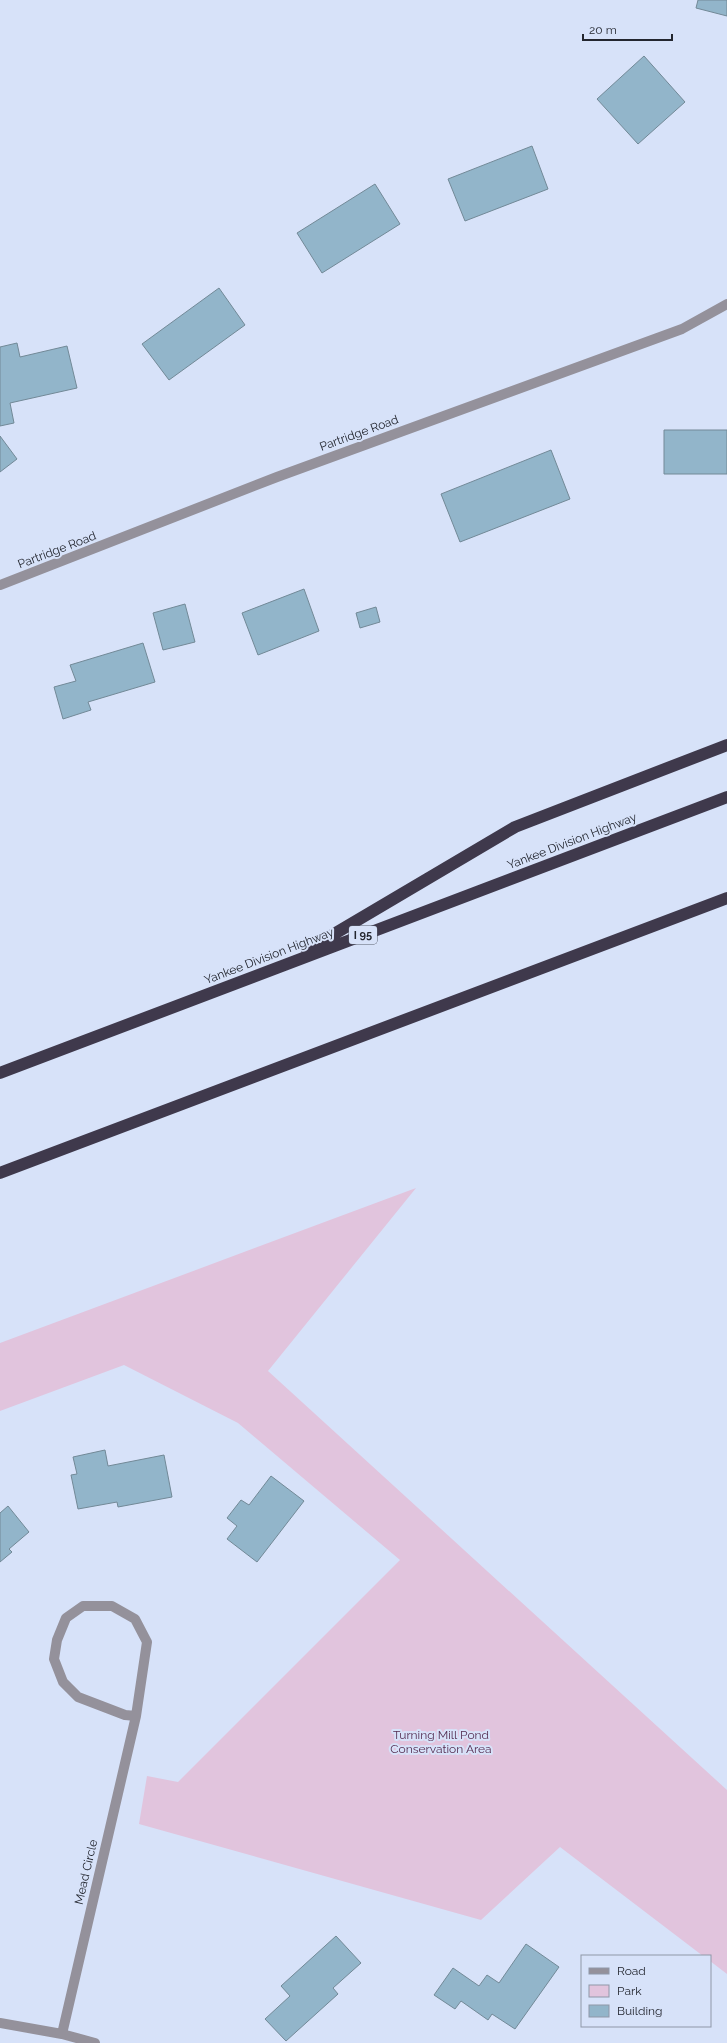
<svg xmlns="http://www.w3.org/2000/svg" width="727" height="2043" viewBox="0 0 727 2043" font-family="Raleway,sans-serif">
<style>
.green{fill:#e1c4dd}
.building{fill:#92b5ca;stroke:#728997}
.lines{fill:none;stroke-linecap:round;stroke-linejoin:round}
.minor{stroke:#94919b;stroke-width:10}
.highway{stroke:#3f394c;stroke-width:12}
.labels{text-anchor:middle;stroke-width:4;stroke-linejoin:round;paint-order:stroke}
.shield{fill:#d7e2f9;stroke:#595e6c;stroke-width:1}
.shield-label{font-size:11px;font-weight:bold;fill:#23262f}
.street-label{font-size:12px;fill:#23262f;stroke:#d7e2f9}
.park-label{font-size:12px;fill:#552e52;stroke:#d7e2f9}
</style>
<rect width="100%" height="100%" fill="#d7e2f9"/>
<path class="green" d="M416,1188L268,1371L727,1790V1974L710,1961V1956H703L560,1847L481,1920L139,1824L147,1776L178,1782L400,1560L238,1423L124,1365L0,1411V1343Z"/>
<path class="building" d="M698,0H727V16L696,8Z
M644,56L685,102L638,144L597,99Z
M532,146L548,189L465,221L448,179Z
M375,184L400,224L322,273L297,233Z
M219,288L245,325L169,380L142,344Z
M17,343L20,357L67,346L77,388L10,403L14,423L0,426V347Z
M664,430H727V474H664Z
M0,436L17,459L0,472Z
M551,450L570,499L460,542L441,494Z
M304,589L319,631L258,655L242,613Z
M185,604L195,642L163,650L153,613Z
M376,607L380,622L360,628L356,613Z
M143,643L155,682L88,702L91,710L63,719L54,687L76,681L70,665Z
M105,1450L108,1466L164,1455L172,1497L118,1507L117,1502L78,1509L71,1475L77,1474L73,1457Z
M271,1476L304,1501L257,1562L227,1539L237,1526L227,1518L241,1500L249,1505Z
M8,1506L29,1532L9,1549L12,1552L0,1562V1513Z
M336,1936L361,1963L333,1988L338,1994L286,2041L265,2019L290,1996L281,1986Z
M526,1944L559,1967L515,2029L492,2014L488,2020L461,2001L455,2009L434,1995L453,1968L479,1986L487,1975L499,1983Z"/>
<g class="lines">
<path class="minor" d="M0,585L277,477L682,329L727,304
M0,2023L62,2034L95,2043
M62,2034L136,1716L125,1715L78,1697L63,1682L54,1659L57,1640L66,1618L83,1606H112L135,1619L147,1642L136,1716"/>
<path class="highway" d="M307,950L515,827L727,745
M0,1073L727,797
M0,1173L727,898"/>
</g>
<g class="labels">
<rect class="shield" x="349" y="926" width="28" height="18" rx="3"/>
<g class="shield-label">
<text x="363" y="939">I 95</text>
</g>
<g class="street-label">
<text transform="translate(359 433) rotate(-20)" y="4">Partridge Road</text>
<text transform="translate(57 550) rotate(-21)" y="4">Partridge Road</text>
<text transform="translate(572 841) rotate(-21)" y="4">Yankee Division Highway</text>
<text transform="translate(269 956) rotate(-21)" y="4">Yankee Division Highway</text>
<text transform="translate(86 1872) rotate(-77)" y="4">Mead Circle</text>
</g>
<g class="park-label">
<text x="441" y="1739">Turning Mill Pond<tspan x="441" dy="14">Conservation Area</tspan></text>
</g>
</g>
<rect x="581" y="1955" width="130" height="72" fill="#d7e2f9" stroke="#8f97a8"/>
<rect x="589" y="1968" width="20" height="6" fill="#94919b" stroke="#8f97a8"/>
<text x="617" y="1975" font-size="12" fill="#23262f">Road</text>
<rect x="589" y="1985" width="20" height="12" fill="#e1c4dd" stroke="#8f97a8"/>
<text x="617" y="1995" font-size="12" fill="#23262f">Park</text>
<rect x="589" y="2005" width="20" height="12" fill="#92b5ca" stroke="#8f97a8"/>
<text x="617" y="2015" font-size="12" fill="#23262f">Building</text>
<path d="M583 34v6h89v-6" fill="none" stroke="#23262f" stroke-width="2"/>
<text x="589" y="34" font-size="12" fill="#23262f" stroke="#d7e2f9" stroke-width="3" paint-order="stroke">20 m</text>
</svg>
